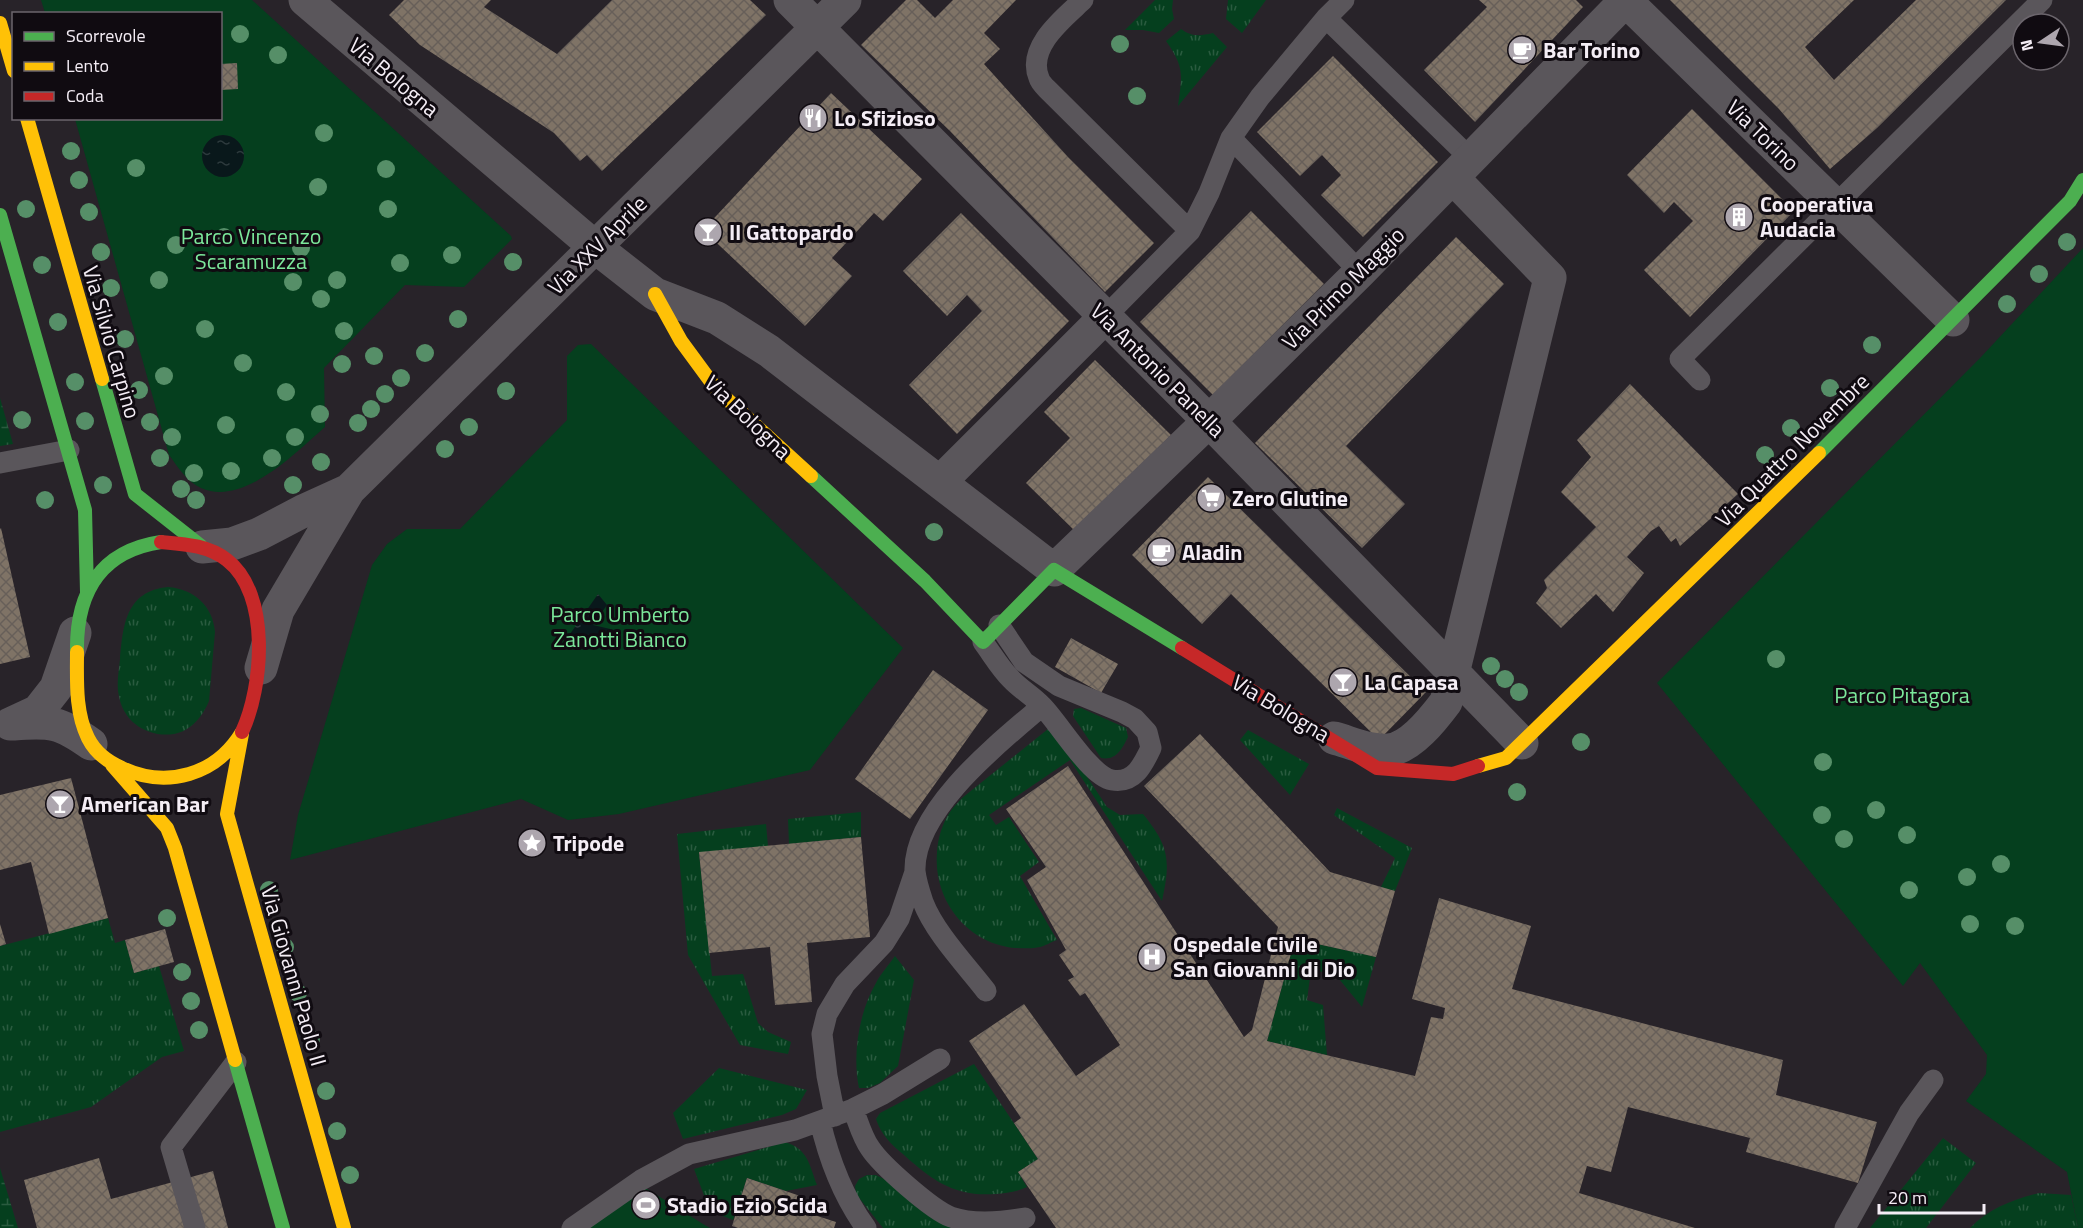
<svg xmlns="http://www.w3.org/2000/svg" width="2083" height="1228" viewBox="0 0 2083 1228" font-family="'Titillium Web',sans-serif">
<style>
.grass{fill:url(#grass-tufts)}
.wetland{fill:url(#wetland-marsh)}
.green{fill:#053f1e}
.water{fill:url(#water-ripples)}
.building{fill:url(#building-cross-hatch)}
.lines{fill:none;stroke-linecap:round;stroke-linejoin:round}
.lane{stroke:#5a565b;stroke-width:21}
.street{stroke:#5a565b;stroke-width:33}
.fast{stroke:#4caf50;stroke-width:14}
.slow{stroke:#ffc107;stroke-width:14}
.jam{stroke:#c62828;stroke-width:14}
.tree{fill:#568f68}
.labels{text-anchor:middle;stroke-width:6;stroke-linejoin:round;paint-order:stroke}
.poi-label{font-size:22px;font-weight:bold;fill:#f4edf5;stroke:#100b11;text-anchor:start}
.street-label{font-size:22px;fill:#f4edf5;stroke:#100b11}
.park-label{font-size:22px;fill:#7ce89b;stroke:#100b11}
</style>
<defs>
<pattern id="grass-tufts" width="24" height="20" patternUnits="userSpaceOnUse" patternTransform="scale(1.5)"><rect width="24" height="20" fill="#053f1e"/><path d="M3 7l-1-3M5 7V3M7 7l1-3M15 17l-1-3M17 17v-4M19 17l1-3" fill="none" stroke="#2a5b3f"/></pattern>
<pattern id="wetland-marsh" width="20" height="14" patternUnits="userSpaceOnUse" patternTransform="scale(1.5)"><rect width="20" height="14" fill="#053f1e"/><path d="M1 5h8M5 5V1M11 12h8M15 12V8" fill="none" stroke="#2a5b3f"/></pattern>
<pattern id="water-ripples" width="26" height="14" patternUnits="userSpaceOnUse" patternTransform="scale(1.5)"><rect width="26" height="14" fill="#09181b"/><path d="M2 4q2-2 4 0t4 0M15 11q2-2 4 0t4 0" fill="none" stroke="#2d3a3d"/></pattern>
<pattern id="building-cross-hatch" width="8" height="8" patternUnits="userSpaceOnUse" patternTransform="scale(1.5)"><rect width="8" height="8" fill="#7f7366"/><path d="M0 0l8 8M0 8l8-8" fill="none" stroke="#675f59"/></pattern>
</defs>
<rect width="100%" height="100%" fill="#282329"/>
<path class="grass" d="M1155,0H1173L1172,9L1174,19L1159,33L1143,30H1125Z
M1228,0H1266L1242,33L1226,19Z
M1181,29C1192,37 1200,36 1213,33L1227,47L1178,106C1182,75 1185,68 1166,41Z
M168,587C194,589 213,606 215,632L209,701C203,716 191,731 174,734C148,738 123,722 119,696C116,684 119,671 120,659C123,625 126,591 168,587Z
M1081,708L1126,728L1128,737C1122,749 1116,761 1101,758L1073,716L1074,709Z
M1053,725L1107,807L1120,815L1143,814C1169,846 1171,860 1162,901L1070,760L989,815L996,825L1009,817L1039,862L1020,876L1057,940C1051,942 1045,946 1040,947C1032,949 1024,948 1016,948C967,944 933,900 937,852C938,838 942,824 950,812C953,807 958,803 962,798Z
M1248,730L1309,764L1290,795L1240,740Z
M1337,808L1412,848L1395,891L1381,887L1395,858L1334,815Z
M861,812V837L789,844L788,819Z
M766,824L768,846L699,853L712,976L743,974L758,1023L768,1032L791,1042L788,1054L740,1045L688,955L677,834Z
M108,918L115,943L125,940L134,973L159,966L184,1051L162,1057L91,1107L0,1132V946Z
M1295,939L1376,957L1362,1007L1335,974L1311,970L1307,1000L1323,1005L1327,1055L1267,1041Z
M895,956L914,980L898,1066L880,1083L868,1088H859C852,1055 859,1012 876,983C881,973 889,965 895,956Z
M974,1064L1038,1159L1018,1172L1027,1187C1017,1192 1007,1193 996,1194C955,1197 933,1181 904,1155C892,1145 881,1135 876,1119L880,1113Z
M719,1068L807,1090L796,1109L782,1115L683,1139L673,1113Z
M1943,1138L1976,1163L1926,1228H1870Z
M785,1142C808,1149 809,1164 817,1185L786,1191L747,1178L733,1220L710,1211L694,1169Z
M867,1175H876L888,1181L962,1228H883L856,1194L855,1186L859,1179Z
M2039,1193L2071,1195L2078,1228H1970C1990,1208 2012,1200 2039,1193Z"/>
<path class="wetland" d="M0,398L13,444L0,446Z
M0,1168L18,1228H0Z"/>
<path class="green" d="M41,0H252L511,236L512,239L464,287L405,285L324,368L325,427C296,452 244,507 201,488C187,482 178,467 169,455L75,119L220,118V14L45,13Z
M2083,248V1228H2078L2067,1172L1966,1101L1986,1074L1987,1055L1920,963L1903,986L1657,683L1981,357Z
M591,344L903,648L810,770L619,814L568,820L521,799L290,860L298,815L372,565L387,544L407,529H460L567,420V356L578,345Z
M644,1187L703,1224L710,1228H586Z"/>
<path class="water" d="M202 156a21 21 0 1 1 42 0a21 21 0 1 1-42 0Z
M598,594L607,605L593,625L619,631L616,646L570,634Z"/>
<path class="building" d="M404,0H491L484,7L557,54L612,0H750L766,15L602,171L587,155L580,161L554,133L420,45L389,15Z
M906,0H917L935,18L953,0H1016L984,33L1000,49L984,64L1068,157L1154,243L1105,292L950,131L861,45Z
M1479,0H1576L1583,7L1475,122L1424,70L1487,7Z
M1670,0H1854L1805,47L1834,80L1916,0H2006L1877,128L1830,169L1779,109Z
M1333,56L1438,162L1363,237L1321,195L1341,175L1322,155L1300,176L1257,132Z
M237,63L238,89L220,90V64Z
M831,93L922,179L883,221L874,213L832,258L852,276L805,326L703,230Z
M1692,109L1794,211L1690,317L1644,270L1693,221L1674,202L1664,213L1627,175Z
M1251,211L1324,284L1213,395L1140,322Z
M961,213L1069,321L957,434L909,385L982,311L967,295L947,316L903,271Z
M1456,237L1504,284L1346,446L1405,504L1362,548L1255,443Z
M1095,360L1171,435L1076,532L1026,483L1070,438L1044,412Z
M1630,384L1738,494L1680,546L1676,538L1671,542L1659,526L1651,531L1627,557L1644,573L1613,612L1596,594L1561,628L1536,603L1547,588L1544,580L1596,527L1561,492L1591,457L1577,440Z
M1208,477L1426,692L1379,740L1231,594L1202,624L1132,555Z
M1,528L30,657L0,664V529Z
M1071,638L1118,664L1101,693L1055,667Z
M933,670L988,710L910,819L855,779Z
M1200,734L1330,872L1395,891L1376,957L1295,939L1267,1041L1415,1076L1431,1017L1443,1019L1445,1008L1412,999L1439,898L1531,926L1512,989L1783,1060L1776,1095L1877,1122L1858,1183L1746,1152L1750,1138L1628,1107L1611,1172L1587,1166L1579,1193L1695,1228H1056L1018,1172L1038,1159L1014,1123L1021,1118L969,1041L1024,1004L1076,1076L1120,1045L1085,993L1080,996L1068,980L1074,977L1059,955L1066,950L1027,880L1046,867L1006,809L1068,766L1244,1037L1252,1030L1278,927L1144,786Z
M71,778L108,918L49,934L31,862L0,870V795Z
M861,837L870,937L807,943L812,1002L775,1005L770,947L709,953L699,852Z
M0,924L6,944L0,946Z
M165,929L174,962L134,973L125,940Z
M99,1158L111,1199L213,1171L228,1228H37L24,1180Z
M747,1178L806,1198L802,1211L836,1222L834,1228H738L732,1226Z"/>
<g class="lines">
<path class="lane" d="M1083,0C1064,18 1026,47 1039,78C1040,82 1044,86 1047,89L1190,231L1209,193L1231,138L1260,97L1326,18L1344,0
M1326,18L1471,159
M1231,138L1360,272
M1105,317L1190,231
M1700,380L1680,359L2042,0
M0,463L69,450
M983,642C992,654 1000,668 1011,679C1020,689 1033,696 1042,706C1059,723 1090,776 1112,780C1134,784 1143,765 1151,748L1147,732L1135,719L1122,712L1059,686L1024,662L999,625
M986,991C966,965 935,933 923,902C920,893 916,881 915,871C913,810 1000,742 1042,706
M853,1109C858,1121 862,1137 870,1148C881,1165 932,1210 951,1217C974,1225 1002,1222 1025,1218
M835,1116L827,1076L822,1034L827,1014L845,984L884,943L899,919L915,872
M820,1121C829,1160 842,1195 866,1228
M195,1228L171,1147L236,1062
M572,1228L641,1180L689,1154L795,1130L853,1109L883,1094L940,1059
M1845,1228L1909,1113L1933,1080"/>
<path class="street" d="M305,0L595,247L655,294L717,318L769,351L1054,570L1209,421L1360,272L1626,0
M790,0L1209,421L1522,743
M1625,0L1953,320
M940,482L1105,317
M202,547L232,544L259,534L305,510L349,490
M261,668L278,610L349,490L845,0
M10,724L38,711L56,688L75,633
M14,724C51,721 60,722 91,744
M1334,738C1352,743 1371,752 1389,750C1411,748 1434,718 1446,702L1550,278L1453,178"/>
<path class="fast" d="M0,215L85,510L87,592
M102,379L135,494L201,546
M1819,453L2070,201L2083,180
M811,476L925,581L983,642L1054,570L1182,648
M77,652C76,593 100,551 161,542
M235,1060L283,1228"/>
<path class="slow" d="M0,23L14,71
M27,118L102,379
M655,294L681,341L717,390L811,476
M77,652C77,680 75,712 88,738C95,752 108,762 122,768C167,789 216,775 242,732
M242,734L227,814L344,1228
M112,765L167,828L175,848L235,1060
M1478,766L1506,758L1819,453"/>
<path class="jam" d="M161,542C184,544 208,545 227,560C271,594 263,687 242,732
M1182,648L1377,768L1453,774L1478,766"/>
</g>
<g class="tree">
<circle cx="240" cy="34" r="9"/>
<circle cx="1120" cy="44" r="9"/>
<circle cx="278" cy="55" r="9"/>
<circle cx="1137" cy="96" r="9"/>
<circle cx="324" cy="133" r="9"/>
<circle cx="71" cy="151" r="9"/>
<circle cx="136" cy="168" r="9"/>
<circle cx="386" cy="169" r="9"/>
<circle cx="79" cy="180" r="9"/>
<circle cx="318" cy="187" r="9"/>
<circle cx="26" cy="209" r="9"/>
<circle cx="388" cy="209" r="9"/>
<circle cx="89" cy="212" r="9"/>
<circle cx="224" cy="237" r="9"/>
<circle cx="2067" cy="242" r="9"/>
<circle cx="176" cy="245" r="9"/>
<circle cx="301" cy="248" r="9"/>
<circle cx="101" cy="252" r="9"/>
<circle cx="452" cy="255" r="9"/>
<circle cx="513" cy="262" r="9"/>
<circle cx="400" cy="263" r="9"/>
<circle cx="42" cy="265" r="9"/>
<circle cx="2039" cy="274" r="9"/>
<circle cx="159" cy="280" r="9"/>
<circle cx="337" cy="280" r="9"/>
<circle cx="293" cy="282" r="9"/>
<circle cx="111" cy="288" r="9"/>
<circle cx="321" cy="299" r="9"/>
<circle cx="2007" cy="304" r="9"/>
<circle cx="458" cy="319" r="9"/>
<circle cx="58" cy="322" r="9"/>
<circle cx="205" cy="329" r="9"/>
<circle cx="344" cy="331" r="9"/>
<circle cx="125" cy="339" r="9"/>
<circle cx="1872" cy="345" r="9"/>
<circle cx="425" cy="353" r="9"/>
<circle cx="374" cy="356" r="9"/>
<circle cx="243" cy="363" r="9"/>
<circle cx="342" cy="364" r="9"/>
<circle cx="164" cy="376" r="9"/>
<circle cx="401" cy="378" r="9"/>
<circle cx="75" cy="382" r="9"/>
<circle cx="1830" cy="388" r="9"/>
<circle cx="139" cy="390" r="9"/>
<circle cx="506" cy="391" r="9"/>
<circle cx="286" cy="392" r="9"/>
<circle cx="385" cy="394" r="9"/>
<circle cx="371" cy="409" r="9"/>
<circle cx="320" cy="414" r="9"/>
<circle cx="22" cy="420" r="9"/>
<circle cx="85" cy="421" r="9"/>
<circle cx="150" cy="422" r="9"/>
<circle cx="358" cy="423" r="9"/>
<circle cx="226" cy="425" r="9"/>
<circle cx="469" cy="427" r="9"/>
<circle cx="1791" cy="428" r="9"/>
<circle cx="172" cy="437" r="9"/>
<circle cx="295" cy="437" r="9"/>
<circle cx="445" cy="449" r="9"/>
<circle cx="1765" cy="455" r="9"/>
<circle cx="160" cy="458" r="9"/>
<circle cx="272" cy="458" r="9"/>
<circle cx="321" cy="462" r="9"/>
<circle cx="231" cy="471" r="9"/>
<circle cx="194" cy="473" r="9"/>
<circle cx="103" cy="485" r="9"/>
<circle cx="293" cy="485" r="9"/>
<circle cx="181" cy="489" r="9"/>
<circle cx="45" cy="500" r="9"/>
<circle cx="196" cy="500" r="9"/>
<circle cx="934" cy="532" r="9"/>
<circle cx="1776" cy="659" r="9"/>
<circle cx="1491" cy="666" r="9"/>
<circle cx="1505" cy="679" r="9"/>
<circle cx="1519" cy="692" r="9"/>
<circle cx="1581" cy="742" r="9"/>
<circle cx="1823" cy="762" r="9"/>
<circle cx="1517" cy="792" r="9"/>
<circle cx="1876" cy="810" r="9"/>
<circle cx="1822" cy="815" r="9"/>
<circle cx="1907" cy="835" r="9"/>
<circle cx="1844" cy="839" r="9"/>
<circle cx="2001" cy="864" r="9"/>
<circle cx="1967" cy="877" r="9"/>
<circle cx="269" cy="890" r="9"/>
<circle cx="1909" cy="890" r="9"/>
<circle cx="167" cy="918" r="9"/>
<circle cx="1970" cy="924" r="9"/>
<circle cx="2015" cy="926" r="9"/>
<circle cx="285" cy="947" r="9"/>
<circle cx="182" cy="972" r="9"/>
<circle cx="298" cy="993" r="9"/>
<circle cx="191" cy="1001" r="9"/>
<circle cx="199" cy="1030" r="9"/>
<circle cx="311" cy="1039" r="9"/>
<circle cx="326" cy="1091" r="9"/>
<circle cx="337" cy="1131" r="9"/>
<circle cx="350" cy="1175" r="9"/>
</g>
<defs>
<g id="cafe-disc" transform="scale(1.5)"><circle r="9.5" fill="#ada6ae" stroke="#100b11"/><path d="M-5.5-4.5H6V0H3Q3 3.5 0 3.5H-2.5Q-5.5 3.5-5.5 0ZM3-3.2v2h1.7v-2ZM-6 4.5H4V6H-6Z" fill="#fff"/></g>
<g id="restaurant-disc" transform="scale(1.5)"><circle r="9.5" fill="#ada6ae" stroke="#100b11"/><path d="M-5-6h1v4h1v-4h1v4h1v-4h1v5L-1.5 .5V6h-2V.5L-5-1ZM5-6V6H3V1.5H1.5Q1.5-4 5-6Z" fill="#fff"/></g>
<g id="building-disc" transform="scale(1.5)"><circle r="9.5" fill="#ada6ae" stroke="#100b11"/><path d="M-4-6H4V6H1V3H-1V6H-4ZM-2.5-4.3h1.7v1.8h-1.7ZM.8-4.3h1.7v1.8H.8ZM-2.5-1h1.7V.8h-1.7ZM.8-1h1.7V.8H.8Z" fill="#fff"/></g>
<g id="bar-disc" transform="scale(1.5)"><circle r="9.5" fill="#ada6ae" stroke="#100b11"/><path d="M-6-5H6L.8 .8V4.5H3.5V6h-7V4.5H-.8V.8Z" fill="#fff"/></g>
<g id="supermarket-disc" transform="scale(1.5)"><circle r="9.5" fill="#ada6ae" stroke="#100b11"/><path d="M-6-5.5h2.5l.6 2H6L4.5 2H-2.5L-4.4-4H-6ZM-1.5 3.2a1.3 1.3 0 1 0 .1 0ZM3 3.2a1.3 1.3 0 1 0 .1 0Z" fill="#fff"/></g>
<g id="sight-disc" transform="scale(1.5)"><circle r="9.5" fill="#ada6ae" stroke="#100b11"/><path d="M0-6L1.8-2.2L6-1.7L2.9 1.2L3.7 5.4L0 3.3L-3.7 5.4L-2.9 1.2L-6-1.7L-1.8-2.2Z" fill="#fff"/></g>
<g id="hospital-disc" transform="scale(1.5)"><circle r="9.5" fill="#ada6ae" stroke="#100b11"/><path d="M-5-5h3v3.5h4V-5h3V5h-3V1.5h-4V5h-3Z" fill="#fff"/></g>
<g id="stadium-disc" transform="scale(1.5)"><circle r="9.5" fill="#ada6ae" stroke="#100b11"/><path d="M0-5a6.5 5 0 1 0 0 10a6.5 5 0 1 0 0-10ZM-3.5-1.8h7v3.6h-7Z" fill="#fff"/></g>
</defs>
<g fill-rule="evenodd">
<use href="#cafe-disc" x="1522" y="50"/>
<use href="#restaurant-disc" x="813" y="118"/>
<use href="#building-disc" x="1739" y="217"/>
<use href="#bar-disc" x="708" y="232"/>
<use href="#supermarket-disc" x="1211" y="498"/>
<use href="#cafe-disc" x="1161" y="552"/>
<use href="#bar-disc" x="1343" y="682"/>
<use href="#bar-disc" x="60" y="804"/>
<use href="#sight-disc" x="532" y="843"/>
<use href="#hospital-disc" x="1152" y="957"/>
<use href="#stadium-disc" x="646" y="1205"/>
</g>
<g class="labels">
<g class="poi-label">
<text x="1543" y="58">Bar Torino</text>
<text x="834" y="126">Lo Sfizioso</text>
<text x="1760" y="212">Cooperativa<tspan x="1760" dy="25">Audacia</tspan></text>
<text x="729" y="240">Il Gattopardo</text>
<text x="1232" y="506">Zero Glutine</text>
<text x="1182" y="560">Aladin</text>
<text x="1364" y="690">La Capasa</text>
<text x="81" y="812">American Bar</text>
<text x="553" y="851">Tripode</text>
<text x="1173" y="952">Ospedale Civile<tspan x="1173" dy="25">San Giovanni di Dio</tspan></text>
<text x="667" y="1213">Stadio Ezio Scida</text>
</g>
<g class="street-label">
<text transform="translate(394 77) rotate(40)" y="8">Via Bologna</text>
<text transform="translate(1763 135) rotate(44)" y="8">Via Torino</text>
<text transform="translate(597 245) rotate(-45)" y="8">Via XXV Aprile</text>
<text transform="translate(1343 288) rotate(-45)" y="8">Via Primo Maggio</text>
<text transform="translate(112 342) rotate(74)" y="8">Via Silvio Carpino</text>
<text transform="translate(1158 370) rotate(45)" y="8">Via Antonio Panella</text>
<text transform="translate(748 417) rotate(44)" y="8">Via Bologna</text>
<text transform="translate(1792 450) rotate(-45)" y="8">Via Quattro Novembre</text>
<text transform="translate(1281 708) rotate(31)" y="8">Via Bologna</text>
<text transform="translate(294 976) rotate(74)" y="8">Via Giovanni Paolo II</text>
</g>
<g class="park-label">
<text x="251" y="244">Parco Vincenzo<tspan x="251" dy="25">Scaramuzza</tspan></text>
<text x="620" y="622">Parco Umberto<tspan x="620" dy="25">Zanotti Bianco</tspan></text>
<text x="1902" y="703">Parco Pitagora</text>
</g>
</g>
<rect x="12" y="12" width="210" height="108" fill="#100b11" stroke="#6b656c" stroke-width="1.5"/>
<rect x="24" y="32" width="30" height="9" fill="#4caf50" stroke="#6b656c" stroke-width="1.5"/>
<text x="66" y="42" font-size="18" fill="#f4edf5">Scorrevole</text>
<rect x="24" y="62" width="30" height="9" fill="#ffc107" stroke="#6b656c" stroke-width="1.5"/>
<text x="66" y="72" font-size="18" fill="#f4edf5">Lento</text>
<rect x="24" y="92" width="30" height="9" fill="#c62828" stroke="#6b656c" stroke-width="1.5"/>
<text x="66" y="102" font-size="18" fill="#f4edf5">Coda</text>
<g transform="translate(2041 42) rotate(257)"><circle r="28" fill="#100b11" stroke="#6b656c" stroke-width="1.5"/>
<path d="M0-4.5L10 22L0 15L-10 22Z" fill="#ada6ae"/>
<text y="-9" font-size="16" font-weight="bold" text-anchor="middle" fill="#f4edf5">N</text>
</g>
<path d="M1879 1204v9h105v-9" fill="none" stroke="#f4edf5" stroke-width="3"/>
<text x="1888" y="1204" font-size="18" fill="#f4edf5" stroke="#100b11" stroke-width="4.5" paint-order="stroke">20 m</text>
</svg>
